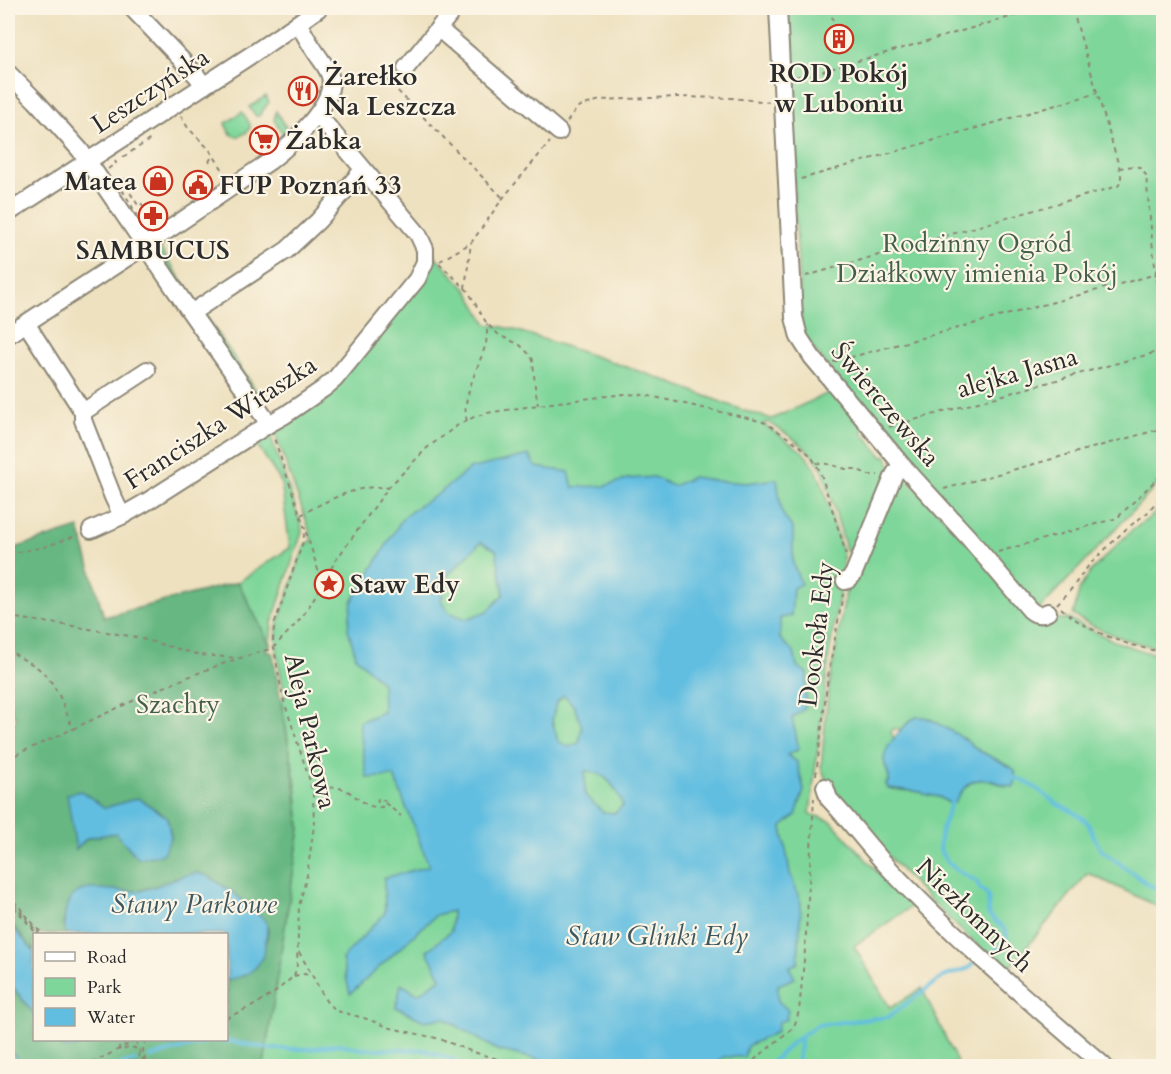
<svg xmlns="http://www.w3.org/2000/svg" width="1171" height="1074" viewBox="0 0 1171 1074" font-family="Cardo,serif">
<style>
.green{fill:#7ed69a;stroke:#548062;stroke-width:1.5;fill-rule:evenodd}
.forest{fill:#66b782;stroke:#487156;stroke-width:1.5;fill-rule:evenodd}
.water{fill:#62bee0;stroke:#467486;stroke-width:1.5;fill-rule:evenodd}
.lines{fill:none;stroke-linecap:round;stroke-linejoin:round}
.stream{stroke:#62bee0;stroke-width:4}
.minor-casing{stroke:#8c8676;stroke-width:20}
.path{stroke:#8c8676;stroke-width:2;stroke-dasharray:4.5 4.5;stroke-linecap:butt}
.minor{stroke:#fff;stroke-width:16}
.labels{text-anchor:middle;stroke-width:4.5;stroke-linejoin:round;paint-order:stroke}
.poi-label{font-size:26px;font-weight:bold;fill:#2b2b2b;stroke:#fcf5e5;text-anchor:start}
.street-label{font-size:26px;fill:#2b2b2b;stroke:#fcf5e5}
.park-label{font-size:26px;fill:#445e4c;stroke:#fcf5e5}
.water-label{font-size:27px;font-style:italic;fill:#3c5761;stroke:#fcf5e5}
</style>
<rect width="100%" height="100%" fill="#fcf5e5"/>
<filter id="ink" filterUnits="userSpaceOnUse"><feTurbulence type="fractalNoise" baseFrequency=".0167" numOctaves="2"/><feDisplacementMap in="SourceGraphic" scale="12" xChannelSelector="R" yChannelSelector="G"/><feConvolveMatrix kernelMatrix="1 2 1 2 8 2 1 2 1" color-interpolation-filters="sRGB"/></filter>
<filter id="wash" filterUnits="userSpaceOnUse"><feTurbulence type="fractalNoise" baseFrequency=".008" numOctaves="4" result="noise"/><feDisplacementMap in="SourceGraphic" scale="24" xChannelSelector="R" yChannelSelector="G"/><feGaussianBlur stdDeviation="1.35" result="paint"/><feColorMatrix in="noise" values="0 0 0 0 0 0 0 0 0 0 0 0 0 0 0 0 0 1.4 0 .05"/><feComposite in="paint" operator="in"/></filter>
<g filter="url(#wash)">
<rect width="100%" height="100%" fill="#eee1c0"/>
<path class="green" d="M783,8H1163L1164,229L1156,230L1164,302L1163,479L1039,610L903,459L802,335L788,85C791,79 791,73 788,68Z
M266,96L269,102L259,116H256L249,107Z
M276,111L290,134L286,138L274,120Z
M242,112C244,115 250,122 250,126C251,131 239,138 234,136C230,135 227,127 225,124Z
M157,243L196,302L192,303L154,246Z
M434,255L468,291L487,324L512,329L585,353L659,378L742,410L772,419L829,393L816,368L866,427L862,432L883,457L886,455L891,466L854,552H847L823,470C810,448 789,435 768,422L763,424L802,451L814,466L822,483L843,555V576L830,648L810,814L831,821L883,878L912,906L854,946L890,1008L922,988L957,1062L947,1066H254L264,1063L300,828L297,791L281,699L285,697C281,673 273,647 278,623L305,544L312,541L306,520L273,428L308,404L425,275Z
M202,310L270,411V413L200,319Z
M269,431L301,524L302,532L272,623L270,645L238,582L290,548L281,482L254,440Z
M906,478L1041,619H1069L1114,641L1146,652L1163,655V909L1088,873L1007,971L993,958L987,950L985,951L968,937L918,888L867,833L827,782L821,767L828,694L841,618L848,582L899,479ZM909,722L965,739L978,750L1011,767L1015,771V777L1006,786C974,774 971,779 951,804L939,797L924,794L921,792L891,789L886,785L887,781H889V777L885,755L894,738L891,733L893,729H902Z
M1163,502V649C1131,643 1101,632 1073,615L1080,588L1091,571L1130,532L1153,515Z"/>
<path class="forest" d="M79,528L104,617L238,582L270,645L266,648L267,652H271L273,655C282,712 295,769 300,828L264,1064L254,1066H23L8,1047V981L34,1014V1040H56L63,1048L77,1046L87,1040H226L227,980L235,978L267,939L268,929L266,921L255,912L235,894L208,876L159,885L138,891L101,890L63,922L66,934H34V952L14,927L8,928V734L16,719L8,704V550ZM81,791L105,808L138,798L167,817L171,837L138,858L116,833L87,838L76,849Z"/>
<path class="water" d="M529,455L536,467L569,472L573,487L605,486L627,479L654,477L673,486L693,477L718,481L746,483L777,479L782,513L793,529V563L801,584L793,588L791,616L780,618V639L794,652L797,666L807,673L805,708L792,718L799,749L787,755L797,762L804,790L796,815L782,827L790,873L801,903L798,963L789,967L795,978L778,985V1001L788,1010L786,1020L778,1022L777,1032L747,1046L744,1057H723L714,1066H565L497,1050L444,1018L424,1021L396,1007L401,984L418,994L441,978L427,951L451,931L452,911L436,915L350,994L342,959L385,913L384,878L429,866L394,776L367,778L359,722L383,712L382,683L356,657L348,629L352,602L402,519L418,506L437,495L469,469ZM481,542L496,550L504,594L488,611L466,619L448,612L441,601L447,576ZM564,695L574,706L582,727L579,743L568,747L558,741L552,721L556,703ZM585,771C607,772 615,787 623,805L615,813L603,812L585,795Z
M916,717H925L934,721L965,739L978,750L1011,767L1015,771V784L1013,787C1006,786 1000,783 993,781C972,775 964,786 954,803L951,804L939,797L924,794L921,792L888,788L886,783L889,781C890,772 883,766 884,758C886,744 905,724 916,717Z
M81,791L105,808L138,798L167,817L171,837L162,855L138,858L116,833L87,838L76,849L67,794Z
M197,873L208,876L235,894L255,912L266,921C268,928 267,933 266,940C264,966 251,976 227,980L226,934H66C64,923 63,913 69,903C70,900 71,897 74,895C86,883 122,893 138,891C159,888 176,875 197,873Z
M13,927L34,952V1014L8,981V928Z
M56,1040H87C79,1045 73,1050 63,1048Z
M8,1047L23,1066H8Z"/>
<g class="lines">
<path class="stream" d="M1010,776L1024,781L1036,788L1058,805L1070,810L1081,817L1087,822L1100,849L1149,885L1154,887L1164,888
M952,801C948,814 934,841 942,854C949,867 962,873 974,880C980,883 976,881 979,887C982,892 982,889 986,893C992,899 985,907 989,915C991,918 995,921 999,924C1014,936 1005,944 993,952
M150,1057L214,1040L234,1042L272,1049H310L340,1044L361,1049L424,1050L451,1059L463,1066
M116,1066L135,1061
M768,1066L793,1042L817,1025L888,1017L943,977L969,968L973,964
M797,1066L801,1037"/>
</g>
</g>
<g filter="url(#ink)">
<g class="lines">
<g class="minor-casing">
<path id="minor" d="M132,8L197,76L204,86
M778,8L794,317L799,337L812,357L901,464L968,537L1030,610C1036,615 1041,616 1048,612
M439,29L559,132
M406,68L455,8
M8,73L36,101L80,150L191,313L269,424
M8,213L254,53L298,23L319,8
M191,313L287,250L318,221L363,170
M26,323L83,412V420L86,428L113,497L122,516
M8,335L146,245L270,161C290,145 337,104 330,76C327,66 318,57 313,48C307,40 303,31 298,23
M83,412L147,370
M91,530L122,516L148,501L269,424L285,415L323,389L335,379L417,279L425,262V249L418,234L317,114
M845,581L848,580L853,575L894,475L901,464
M825,787L829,799C849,820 866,843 886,865C953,937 1029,1001 1104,1066"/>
</g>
<path class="path" d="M830,8L833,20
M1163,8L1164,10
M392,71L386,79L503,198
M796,77L820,72L1041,8
M181,116L188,128L209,149L225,173
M567,122L578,107L600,100L677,97L732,98L769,102
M123,157L151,139
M209,162L213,154
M1119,168L1134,166L1139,167L1146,175L1153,250L1164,334
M108,169L116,163L115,161
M123,179L132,181L134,184L127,188L138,205L141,203L145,209L142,211L153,227L154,226L158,231L151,236L137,214L132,217L128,211L133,208L123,191L117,195L115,192L127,184Z
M801,179L1097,93
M1160,231L1164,256
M440,261L471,243
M439,263L468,291L487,324L499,335L520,345L531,356L533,360L535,387L538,405
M806,276L1118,186L1121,182V173L1072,8
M465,288L471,243L503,198L550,142
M833,362L1164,272
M467,421C460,400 480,365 486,343L487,336V324
M889,427L1164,350
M816,463L828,464L846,469H856L869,475H878
M944,489L1164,428
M301,515C323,502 362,482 388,488
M306,532L319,573L323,580
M998,552L1117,518L1164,472
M8,554L44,547L78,535
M1057,604L1069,592L1089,565L1126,529L1147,513L1164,492
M1061,608C1087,632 1130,647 1164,652
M8,617L73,626L135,637L200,655L237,658
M8,646C15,658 28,660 38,668C58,684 64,708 73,730
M8,760L19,753C103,717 183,672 271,649L274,647L297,623L307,610L336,560L388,488L427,448L458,425L474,417L487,413L551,403L624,394L645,395L752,419L766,423L799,445L811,456L820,471L844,547L846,555
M816,775L828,677L843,594
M313,794C352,773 354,810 382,807L385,801L378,798L377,807
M385,803L401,816
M8,894L42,934
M8,897L39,934
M8,900L37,934
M299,952L312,975
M294,976L303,974L312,975L326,1001L337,1011L364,1018L391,1028L440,1039L473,1052L522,1066
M226,1018L253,1006L274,993L294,976L297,965L299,906L307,875L314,826L313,794L309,778L283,698L280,683L273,641L274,625L303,542L305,529L274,438
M126,1040L124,1043L119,1047L120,1051L130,1047L135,1048L138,1052L142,1066
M147,1040C140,1049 144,1056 147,1066
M136,1041L145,1066
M83,1066L106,1056L136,1040
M747,1066L794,1027L799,1011L805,950L814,798"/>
<use href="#minor" class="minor"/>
</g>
</g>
<defs>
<g id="building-ring" transform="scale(1.5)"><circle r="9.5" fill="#fcf5e5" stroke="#c8321e" stroke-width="1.5"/><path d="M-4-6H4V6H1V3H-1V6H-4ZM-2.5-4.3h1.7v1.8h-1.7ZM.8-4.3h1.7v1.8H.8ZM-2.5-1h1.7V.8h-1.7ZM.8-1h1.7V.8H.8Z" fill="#c8321e"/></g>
<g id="restaurant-ring" transform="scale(1.5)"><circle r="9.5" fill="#fcf5e5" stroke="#c8321e" stroke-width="1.5"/><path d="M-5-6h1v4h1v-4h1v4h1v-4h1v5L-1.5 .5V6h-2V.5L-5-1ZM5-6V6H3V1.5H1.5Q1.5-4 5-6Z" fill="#c8321e"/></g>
<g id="supermarket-ring" transform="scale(1.5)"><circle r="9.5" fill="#fcf5e5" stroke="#c8321e" stroke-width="1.5"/><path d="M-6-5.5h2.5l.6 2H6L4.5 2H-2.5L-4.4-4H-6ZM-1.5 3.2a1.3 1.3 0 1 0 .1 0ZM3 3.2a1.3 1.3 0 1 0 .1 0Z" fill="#c8321e"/></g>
<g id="shop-ring" transform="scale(1.5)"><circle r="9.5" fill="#fcf5e5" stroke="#c8321e" stroke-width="1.5"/><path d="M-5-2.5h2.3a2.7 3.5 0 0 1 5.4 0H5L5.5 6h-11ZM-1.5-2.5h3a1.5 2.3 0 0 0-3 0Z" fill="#c8321e"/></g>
<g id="civic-ring" transform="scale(1.5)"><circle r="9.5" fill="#fcf5e5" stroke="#c8321e" stroke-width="1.5"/><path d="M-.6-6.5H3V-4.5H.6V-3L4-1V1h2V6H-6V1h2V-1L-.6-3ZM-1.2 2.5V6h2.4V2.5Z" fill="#c8321e"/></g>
<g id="pharmacy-ring" transform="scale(1.5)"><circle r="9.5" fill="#fcf5e5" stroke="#c8321e" stroke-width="1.5"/><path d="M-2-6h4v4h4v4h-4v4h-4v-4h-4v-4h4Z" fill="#c8321e"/></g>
<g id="sight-ring" transform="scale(1.5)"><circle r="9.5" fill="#fcf5e5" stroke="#c8321e" stroke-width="1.5"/><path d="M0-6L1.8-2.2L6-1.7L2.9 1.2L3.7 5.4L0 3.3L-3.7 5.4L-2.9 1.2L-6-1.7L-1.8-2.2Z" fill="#c8321e"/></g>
</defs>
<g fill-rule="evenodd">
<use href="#building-ring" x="839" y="39"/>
<use href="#restaurant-ring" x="303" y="91"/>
<use href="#supermarket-ring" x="264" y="140"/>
<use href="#shop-ring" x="158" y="181"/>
<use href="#civic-ring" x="198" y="185"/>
<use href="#pharmacy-ring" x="153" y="216"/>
<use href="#sight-ring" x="329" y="584"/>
</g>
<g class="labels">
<g class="poi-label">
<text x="839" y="82" text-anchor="middle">ROD Pokój<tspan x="839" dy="30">w Luboniu</tspan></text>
<text x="324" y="85">Żarełko<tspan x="324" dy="30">Na Leszcza</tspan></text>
<text x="285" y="149">Żabka</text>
<text x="137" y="190" text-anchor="end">Matea</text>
<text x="219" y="194">FUP Poznań 33</text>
<text x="153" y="259" text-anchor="middle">SAMBUCUS</text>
<text x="350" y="593">Staw Edy</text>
</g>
<g class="street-label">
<text transform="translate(150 90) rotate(-33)" y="9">Leszczyńska</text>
<text transform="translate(1017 372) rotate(-16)" y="9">alejka Jasna</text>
<text transform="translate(886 404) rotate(50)" y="9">Świerczewska</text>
<text transform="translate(220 422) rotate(-33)" y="9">Franciszka Witaszka</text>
<text transform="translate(816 634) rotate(-83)" y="9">Dookoła Edy</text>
<text transform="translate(311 731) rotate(77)" y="9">Aleja Parkowa</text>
<text transform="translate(975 915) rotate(44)" y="9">Niezłomnych</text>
</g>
<g class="park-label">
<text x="977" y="252">Rodzinny Ogród<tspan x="977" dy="30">Działkowy imienia Pokój</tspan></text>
<text x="178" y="713">Szachty</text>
</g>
<g class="water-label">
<text x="194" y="913">Stawy Parkowe</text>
<text x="657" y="945">Staw Glinki Edy</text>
</g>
</g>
<rect width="1171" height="1074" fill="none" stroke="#fcf5e5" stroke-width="30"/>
<rect x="33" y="933" width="195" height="108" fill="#fcf5e5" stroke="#a8a49b" stroke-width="1.5"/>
<rect x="45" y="952" width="30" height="9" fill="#ffffff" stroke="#a8a49b" stroke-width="1.5"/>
<text x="87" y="963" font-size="18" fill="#2b2b2b">Road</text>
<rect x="45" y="978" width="30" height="18" fill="#7ed69a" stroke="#a8a49b" stroke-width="1.5"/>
<text x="87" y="993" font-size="18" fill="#2b2b2b">Park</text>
<rect x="45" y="1008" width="30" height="18" fill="#62bee0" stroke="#a8a49b" stroke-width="1.5"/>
<text x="87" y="1023" font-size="18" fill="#2b2b2b">Water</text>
</svg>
